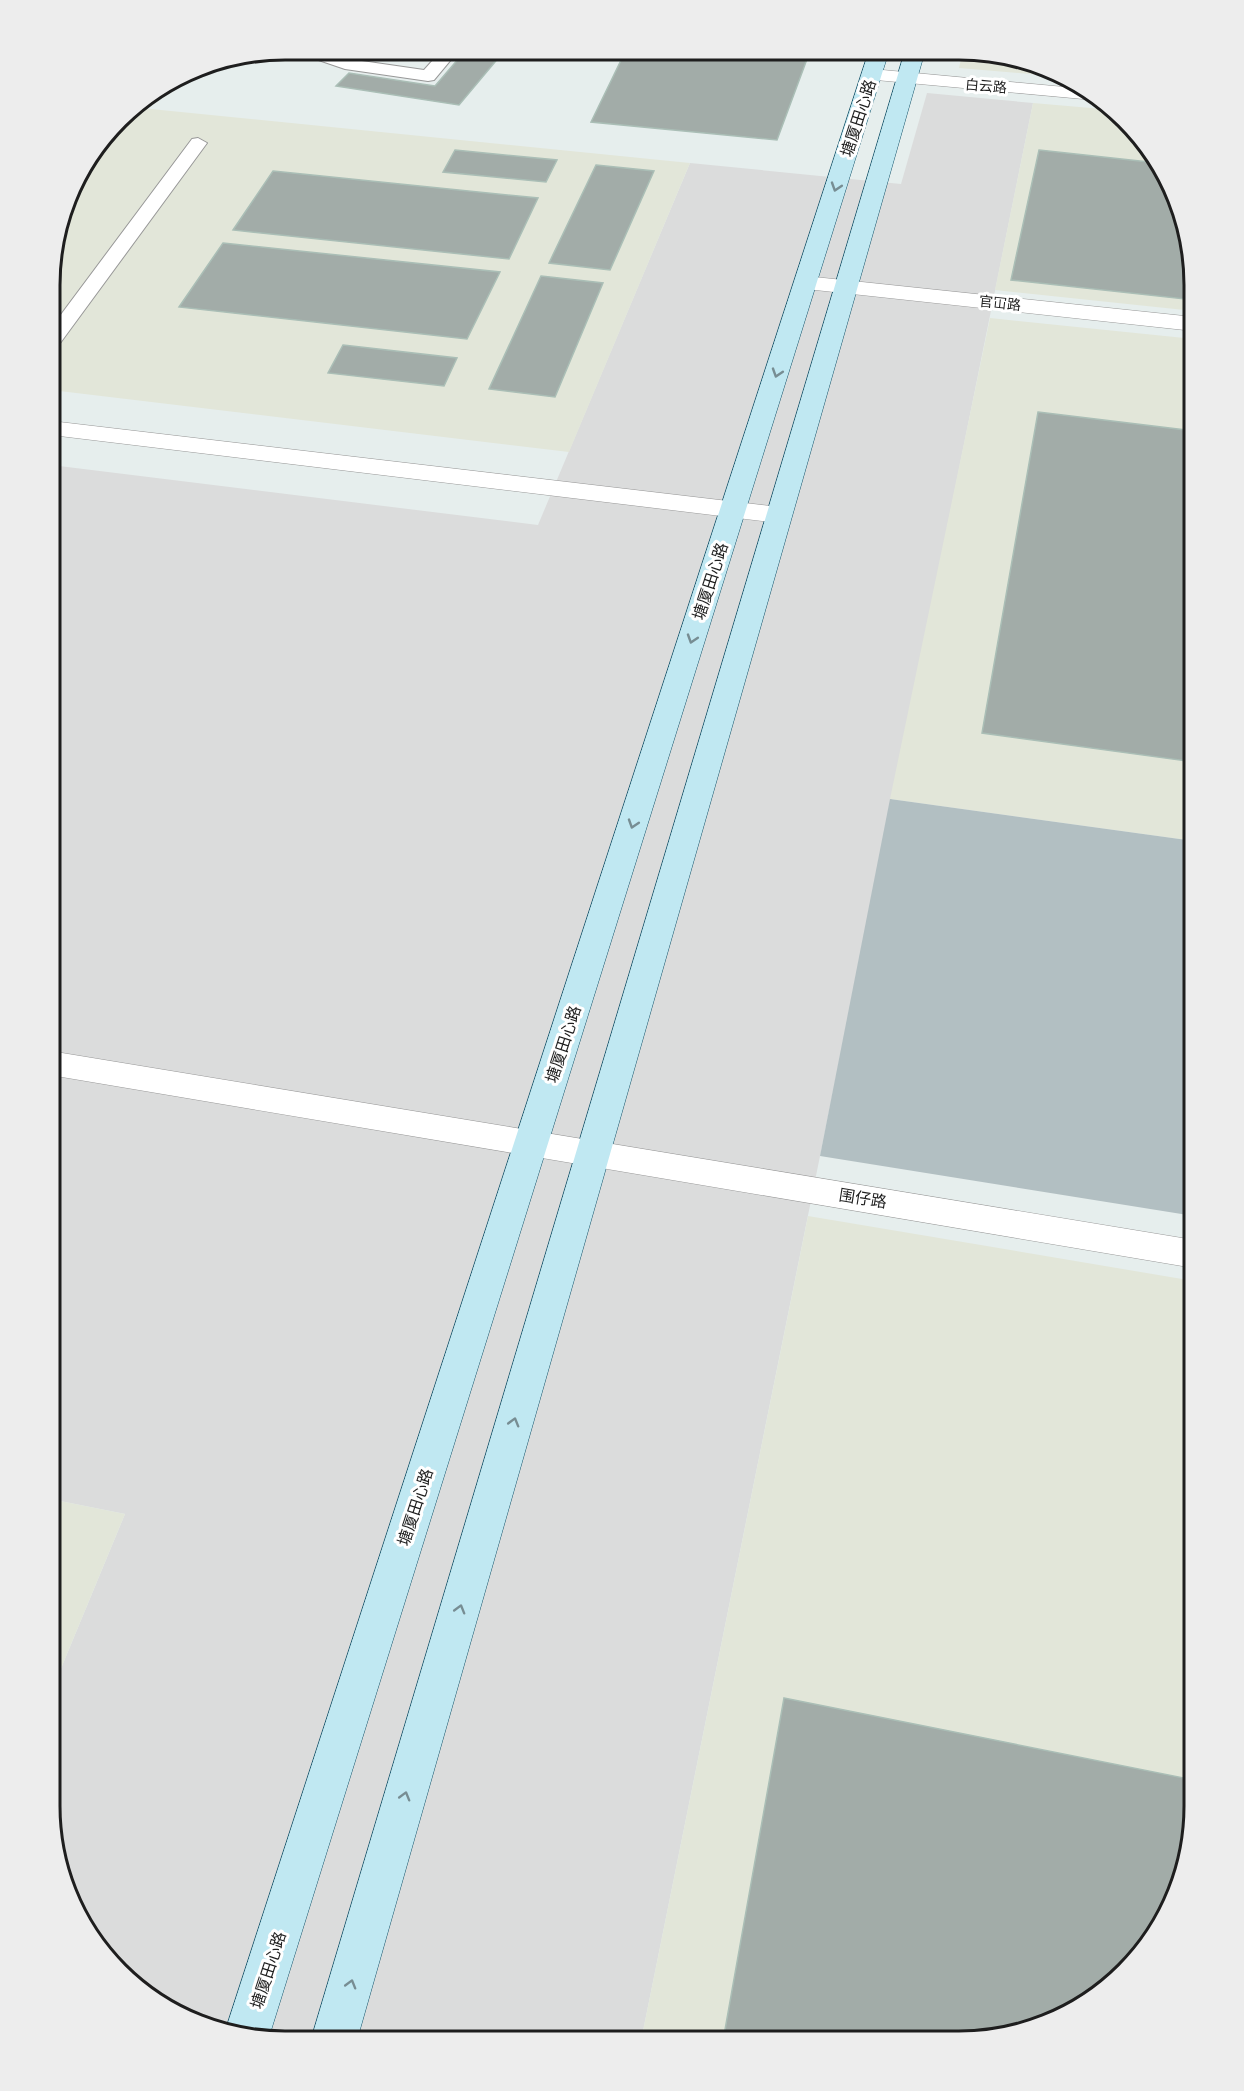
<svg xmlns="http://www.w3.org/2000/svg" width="1244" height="2091" viewBox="0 0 1244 2091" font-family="Inter,'Noto Sans SC',sans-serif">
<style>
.residential{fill:#dbdcdc}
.industrial{fill:#e2e6d9}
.construction{fill:#b2bfc2}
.building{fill:#a2aca8;stroke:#aabeb6;stroke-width:1.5}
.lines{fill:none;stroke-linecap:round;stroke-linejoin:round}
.service-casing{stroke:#989898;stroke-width:2}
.minor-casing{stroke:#989898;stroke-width:1}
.secondary-casing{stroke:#125269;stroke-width:1}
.service{fill:#fff;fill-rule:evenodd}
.minor{fill:#fff;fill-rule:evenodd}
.secondary{fill:#c0e8f2;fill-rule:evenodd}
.oneway{stroke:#778d93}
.labels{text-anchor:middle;stroke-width:6;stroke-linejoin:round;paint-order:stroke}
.far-street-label{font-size:14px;fill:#1e1e1e;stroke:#fff}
.street-label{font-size:16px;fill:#1e1e1e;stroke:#fff}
.rim{fill:none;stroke:#1e1e1e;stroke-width:3}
</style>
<rect width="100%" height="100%" fill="#e6eeed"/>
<path class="residential" d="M927,93L1033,103L641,2041L254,2040L194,2023L141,1993L98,1949L67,1896L50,1806V1695L125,1514L50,1499L51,465L538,525L690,163L901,184Z"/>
<path class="industrial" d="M963,51L990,52L1050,68L1067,77L959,68Z
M1033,103L1114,110L1146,142L1177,195L1194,285V311L995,290Z
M131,107L690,163L569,452L51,390V254L74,180Z
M990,318L1194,339V841L890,799Z
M808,1216L1194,1281V1822L1177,1896L1146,1949L1103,1993L1049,2024L960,2041H641Z
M50,1499L125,1514L50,1695Z"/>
<path class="construction" d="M890,799L1194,841V1216L820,1156Z"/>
<path class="building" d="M466,50H505L459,105L336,86L349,73L435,86Z
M626,50L810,51L777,140L591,122Z
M455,150L557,160L546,182L443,172Z
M1039,150L1158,163L1177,195L1194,285V300L1011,280Z
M596,165L654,171L610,270L549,263Z
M273,171L538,198L509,259L233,230Z
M223,243L500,272L467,339L179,307Z
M541,276L603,283L555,397L489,389Z
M343,345L457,358L444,386L328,373Z
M1038,412L1194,431V762L982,733Z
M784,1698L1194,1780V1822L1177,1896L1146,1949L1103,1993L1049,2024L960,2041H723Z"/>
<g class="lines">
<g class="service-casing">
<path id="service" d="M299,50H322L348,59L424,70L442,50H459L434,80L428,81L345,69L301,54Z
M198,138L207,143L58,346L51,348V328L192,139Z"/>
</g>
<g class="minor-casing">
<path id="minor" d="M872,69L1086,89L1105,101L865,79L862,75L865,71Z
M805,276L1194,317V331L797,288L794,283L797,278Z
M51,421L779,507L788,510L792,515L788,520L779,523L51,435Z
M50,1051L1194,1240V1268L50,1075Z"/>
</g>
<g class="secondary-casing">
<path id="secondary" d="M869,51H889L269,2037L268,2040H254L225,2032Z
M905,51H925L357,2040H311Z"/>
</g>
<use href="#service" class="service"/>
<use href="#minor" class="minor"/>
<use href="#secondary" class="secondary"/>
</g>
<defs><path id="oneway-chevron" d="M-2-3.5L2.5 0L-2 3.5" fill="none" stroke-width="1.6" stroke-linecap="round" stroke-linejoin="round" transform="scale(1.5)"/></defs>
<g class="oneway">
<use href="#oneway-chevron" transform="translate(836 187) rotate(108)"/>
<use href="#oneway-chevron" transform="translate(777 373) rotate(108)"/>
<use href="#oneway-chevron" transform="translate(692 639) rotate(108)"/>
<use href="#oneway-chevron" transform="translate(633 824) rotate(108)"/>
<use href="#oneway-chevron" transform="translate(514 1422) rotate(-74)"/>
<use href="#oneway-chevron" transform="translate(460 1609) rotate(-74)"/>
<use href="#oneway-chevron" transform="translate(405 1796) rotate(-74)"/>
<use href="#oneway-chevron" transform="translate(351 1984) rotate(-74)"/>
</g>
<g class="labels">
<g class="far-street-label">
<text transform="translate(986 86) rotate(5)" y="5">白云路</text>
<text transform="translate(1000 303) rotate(6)" y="5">官冚路</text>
</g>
<g class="street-label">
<text transform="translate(858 118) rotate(-72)" y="6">塘厦田心路</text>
<text transform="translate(710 581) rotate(-72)" y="6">塘厦田心路</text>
<text transform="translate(563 1044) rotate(-72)" y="6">塘厦田心路</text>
<text transform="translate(863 1198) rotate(9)" y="6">围仔路</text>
<text transform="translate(415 1507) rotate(-72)" y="6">塘厦田心路</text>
<text transform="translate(268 1970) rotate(-72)" y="6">塘厦田心路</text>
</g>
</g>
<path d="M0 0H1244V2091H0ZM285 60H959A225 225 0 0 1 1184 285V1806A225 225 0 0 1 959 2031H285A225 225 0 0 1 60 1806V285A225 225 0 0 1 285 60Z" fill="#ededed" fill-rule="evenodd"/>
<path class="rim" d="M285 60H959A225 225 0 0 1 1184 285V1806A225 225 0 0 1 959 2031H285A225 225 0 0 1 60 1806V285A225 225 0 0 1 285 60Z"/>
</svg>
